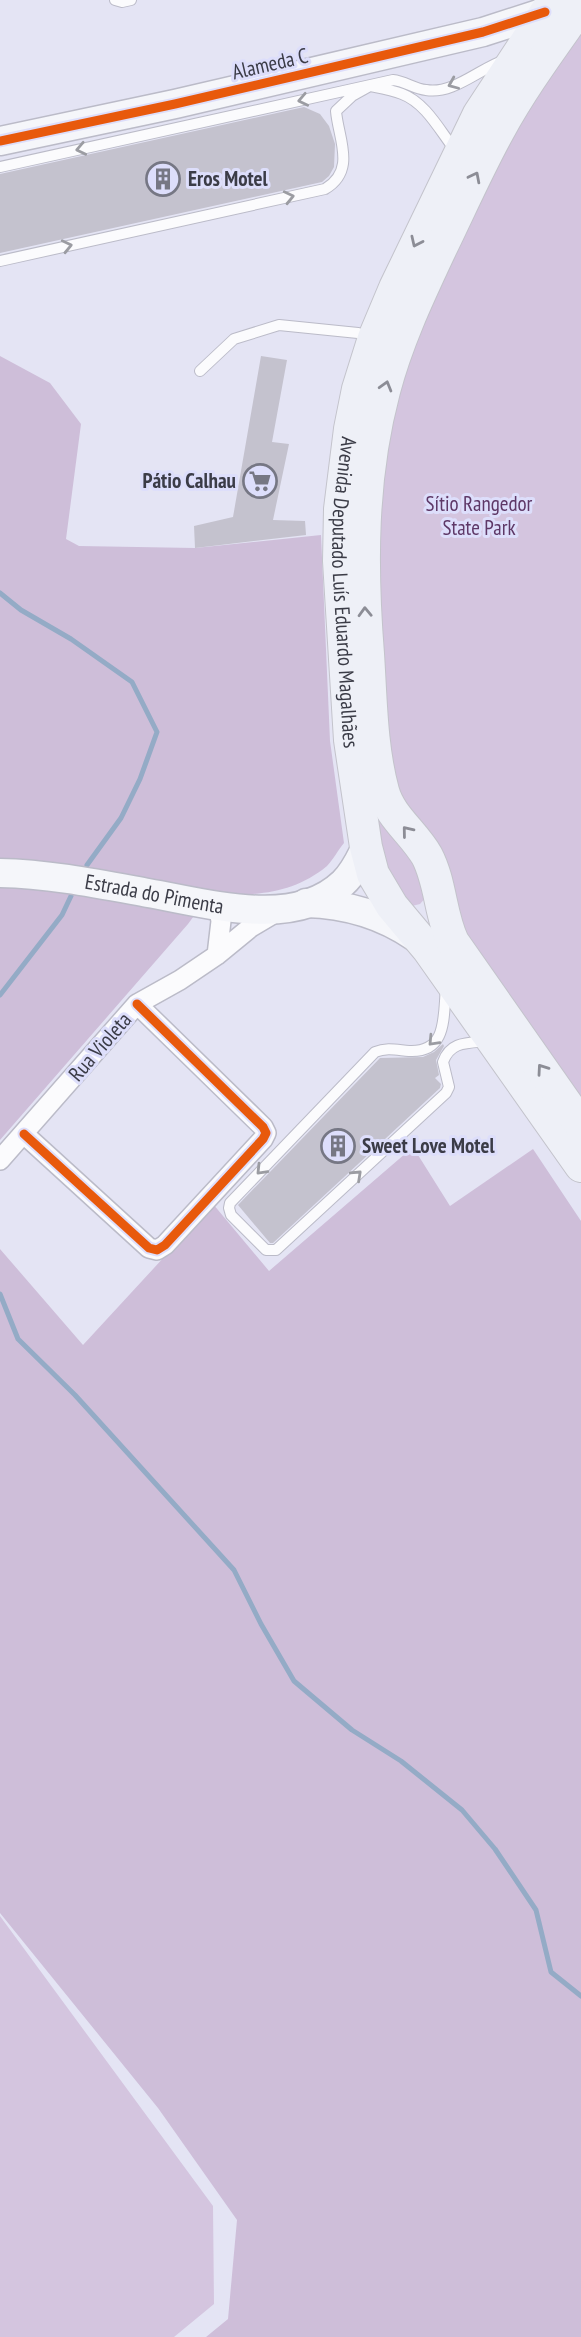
<svg xmlns="http://www.w3.org/2000/svg" width="581" height="2337" viewBox="0 0 581 2337" font-family="'PT Sans Narrow',sans-serif">
<style>
.green{fill:#d4c5df}
.forest{fill:#cebed9}
.lines{fill:none;stroke-linecap:round;stroke-linejoin:round}
.stream{stroke:#94abc6;stroke-width:5}
.building{fill:#c4c2ce}
.lane-casing{stroke:#bbbbc8;stroke-width:12}
.street-casing{stroke:#bbbbc8;stroke-width:22}
.secondary-casing{stroke:#bbbbc8;stroke-width:31}
.primary-casing{stroke:#c3c3cb;stroke-width:34}
.lane{stroke:#fbfbfd;stroke-width:10}
.street{stroke:#fbfbfd;stroke-width:19}
.secondary{stroke:#f5f6fa;stroke-width:28}
.primary{stroke:#eef0f7;stroke-width:32}
.cycleway-casing{stroke:#dddefb;stroke-width:13}
.cycleway{stroke:#e8590c;stroke-width:9}
.oneway{stroke:#9b9ca2}
.oneway2{stroke:#8c8d96}
.labels{text-anchor:middle;stroke-width:6;stroke-linejoin:round;paint-order:stroke}
.street-label{font-size:21px;fill:#3b3c47;stroke:#dddefb}
.poi-label{font-size:21px;font-weight:bold;fill:#3b3c47;stroke:#dddefb;text-anchor:start}
.park-label{font-size:21px;fill:#5e3867;stroke:#dddefb}
</style>
<rect width="100%" height="100%" fill="#e4e4f4"/>
<path class="green" d="M581,27V1113L459,939L425,838L388,770L375,500L407,353L527,102Z
M368,767L428,895L420,904L412,906L409,904L391,877L384,860L374,817Z
M0,1916L213,2206L214,2304L174,2337H0Z"/>
<path class="forest" d="M0,356L50,383L81,424L66,539L79,546L195,548L321,535L330,741L344,843C338,850 333,860 327,866C292,895 253,896 210,894L188,924L0,1140Z
M413,1147L450,1206L533,1149L581,1221V2337H206L228,2319L237,2220L158,2108L0,1913V1249L83,1345L213,1204L269,1271Z"/>
<g class="lines">
<path class="stream" d="M0,593L21,610L71,639L132,682L157,732L140,779L121,818L87,865
M0,995L62,915L71,896
M0,1294L18,1339L75,1395L234,1570L261,1624L294,1681L352,1730L401,1761L462,1810L495,1849L536,1910L551,1972L581,1996"/>
</g>
<path class="building" d="M304,107L320,114L329,126L335,144L334,167L329,176L322,182L0,253V174Z
M261,356L287,360L272,442L289,444L273,520L305,521L306,535L195,548L194,526L233,517Z
M443,1044L444,1046L436,1060L439,1075L435,1078L441,1084L440,1088L273,1243H270L238,1205L380,1058L423,1057L434,1052Z"/>
<g class="lines">
<g class="lane-casing">
<path id="lane" d="M115,0L122,2L131,0
M0,167L393,80C405,81 414,89 426,90C453,95 480,68 505,60
M0,261L325,189C357,170 338,138 336,111L352,96L370,86C380,88 392,90 402,94C426,103 440,131 455,150
M200,371L234,339L279,325L358,333L370,337
M446,988C443,1016 448,1053 409,1051C397,1050 387,1047 375,1052L230,1203L229,1208L231,1215L266,1250H276L446,1093L449,1087L443,1062C450,1041 468,1043 488,1041"/>
</g>
<g class="street-casing">
<path id="street" d="M217,955L221,921L218,905
M24,1134L149,1248L157,1250L165,1245L263,1139L266,1133L263,1127L137,1004
M0,1160L137,1004L180,980L217,955L251,927L278,911"/>
</g>
<g class="secondary-casing">
<g id="secondary">
<path d="M0,141L175,104L483,32L545,12"/>
<path id="s1" d="M0,873C50,874 99,884 148,893C207,903 294,930 343,883C354,873 360,859 366,847"/>
<path d="M306,903C345,904 383,915 415,937"/>
</g>
</g>
<g class="primary-casing">
<g id="primary">
<path id="s2" d="M554,0L479,114L395,288L374,338L358,389L350,429L340,509L339,561L350,740L366,847L373,874L392,906L428,949L581,1166"/>
<path d="M581,6C553,46 523,86 499,130C478,168 460,209 441,248C419,295 397,341 384,391C361,477 361,566 368,654C371,699 371,747 383,791C390,817 414,833 427,856C441,883 440,915 453,942L581,1125"/>
</g>
</g>
<use href="#lane" class="lane"/>
<use href="#street" class="street"/>
<use href="#secondary" class="secondary"/>
<use href="#primary" class="primary"/>
<g class="cycleway-casing">
<path id="cycleway" d="M0,141L175,104L483,32L545,12
M24,1134L149,1248L157,1250L165,1245L263,1139L266,1133L263,1127L137,1004"/>
</g>
<use href="#cycleway" class="cycleway"/>
</g>
<defs><path id="oneway-chevron" d="M-2-3.5L2.5 0L-2 3.5" fill="none" stroke-width="1.6" stroke-linecap="round" stroke-linejoin="round" transform="scale(1.75)"/></defs>
<g class="oneway">
<use href="#oneway-chevron" transform="translate(453 84) rotate(157)"/>
<use href="#oneway-chevron" transform="translate(303 100) rotate(168)"/>
<use href="#oneway-chevron" transform="translate(81 149) rotate(168)"/>
<use href="#oneway-chevron" transform="translate(289 197) rotate(-13)"/>
<use href="#oneway-chevron" transform="translate(67 246) rotate(-13)"/>
<use href="#oneway-chevron" transform="translate(433 1041) rotate(133)"/>
<use href="#oneway-chevron" transform="translate(261 1170) rotate(134)"/>
<use href="#oneway-chevron" transform="translate(357 1175) rotate(-43)"/>
</g>
<g class="oneway2">
<use href="#oneway-chevron" transform="translate(475 177) rotate(-63)"/>
<use href="#oneway-chevron" transform="translate(416 242) rotate(115)"/>
<use href="#oneway-chevron" transform="translate(386 386) rotate(-74)"/>
<use href="#oneway-chevron" transform="translate(365 612) rotate(-92)"/>
<use href="#oneway-chevron" transform="translate(407 831) rotate(-129)"/>
<use href="#oneway-chevron" transform="translate(542 1069) rotate(-125)"/>
</g>
<defs>
<g id="building-ring" transform="scale(1.75)"><circle r="9.5" fill="#dddefb" stroke="#767784" stroke-width="1.5"/><path d="M-4-6H4V6H1V3H-1V6H-4ZM-2.5-4.3h1.7v1.8h-1.7ZM.8-4.3h1.7v1.8H.8ZM-2.5-1h1.7V.8h-1.7ZM.8-1h1.7V.8H.8Z" fill="#767784"/></g>
<g id="supermarket-ring" transform="scale(1.75)"><circle r="9.5" fill="#dddefb" stroke="#767784" stroke-width="1.5"/><path d="M-6-5.5h2.5l.6 2H6L4.5 2H-2.5L-4.4-4H-6ZM-1.5 3.2a1.3 1.3 0 1 0 .1 0ZM3 3.2a1.3 1.3 0 1 0 .1 0Z" fill="#767784"/></g>
</defs>
<g fill-rule="evenodd">
<use href="#building-ring" x="163" y="179"/>
<use href="#supermarket-ring" x="260" y="481"/>
<use href="#building-ring" x="338" y="1146"/>
</g>
<g class="labels">
<g class="street-label">
<text transform="translate(270 64) rotate(-13)" y="7">Alameda C</text>
<text dy="7" stroke="none"><textPath href="#s2" startOffset="642">Avenida Deputado Luís Eduardo Magalhães</textPath></text>
<text dy="7" stroke="none"><textPath href="#s1" startOffset="156">Estrada do Pimenta</textPath></text>
<text transform="translate(100 1047) rotate(-49)" y="7">Rua Violeta</text>
</g>
<g class="poi-label">
<text x="188" y="186">Eros Motel</text>
<text x="236" y="488" text-anchor="end">Pátio Calhau</text>
<text x="362" y="1153">Sweet Love Motel</text>
</g>
<g class="park-label">
<text x="479" y="511">Sítio Rangedor<tspan x="479" dy="24">State Park</tspan></text>
</g>
</g>
</svg>
